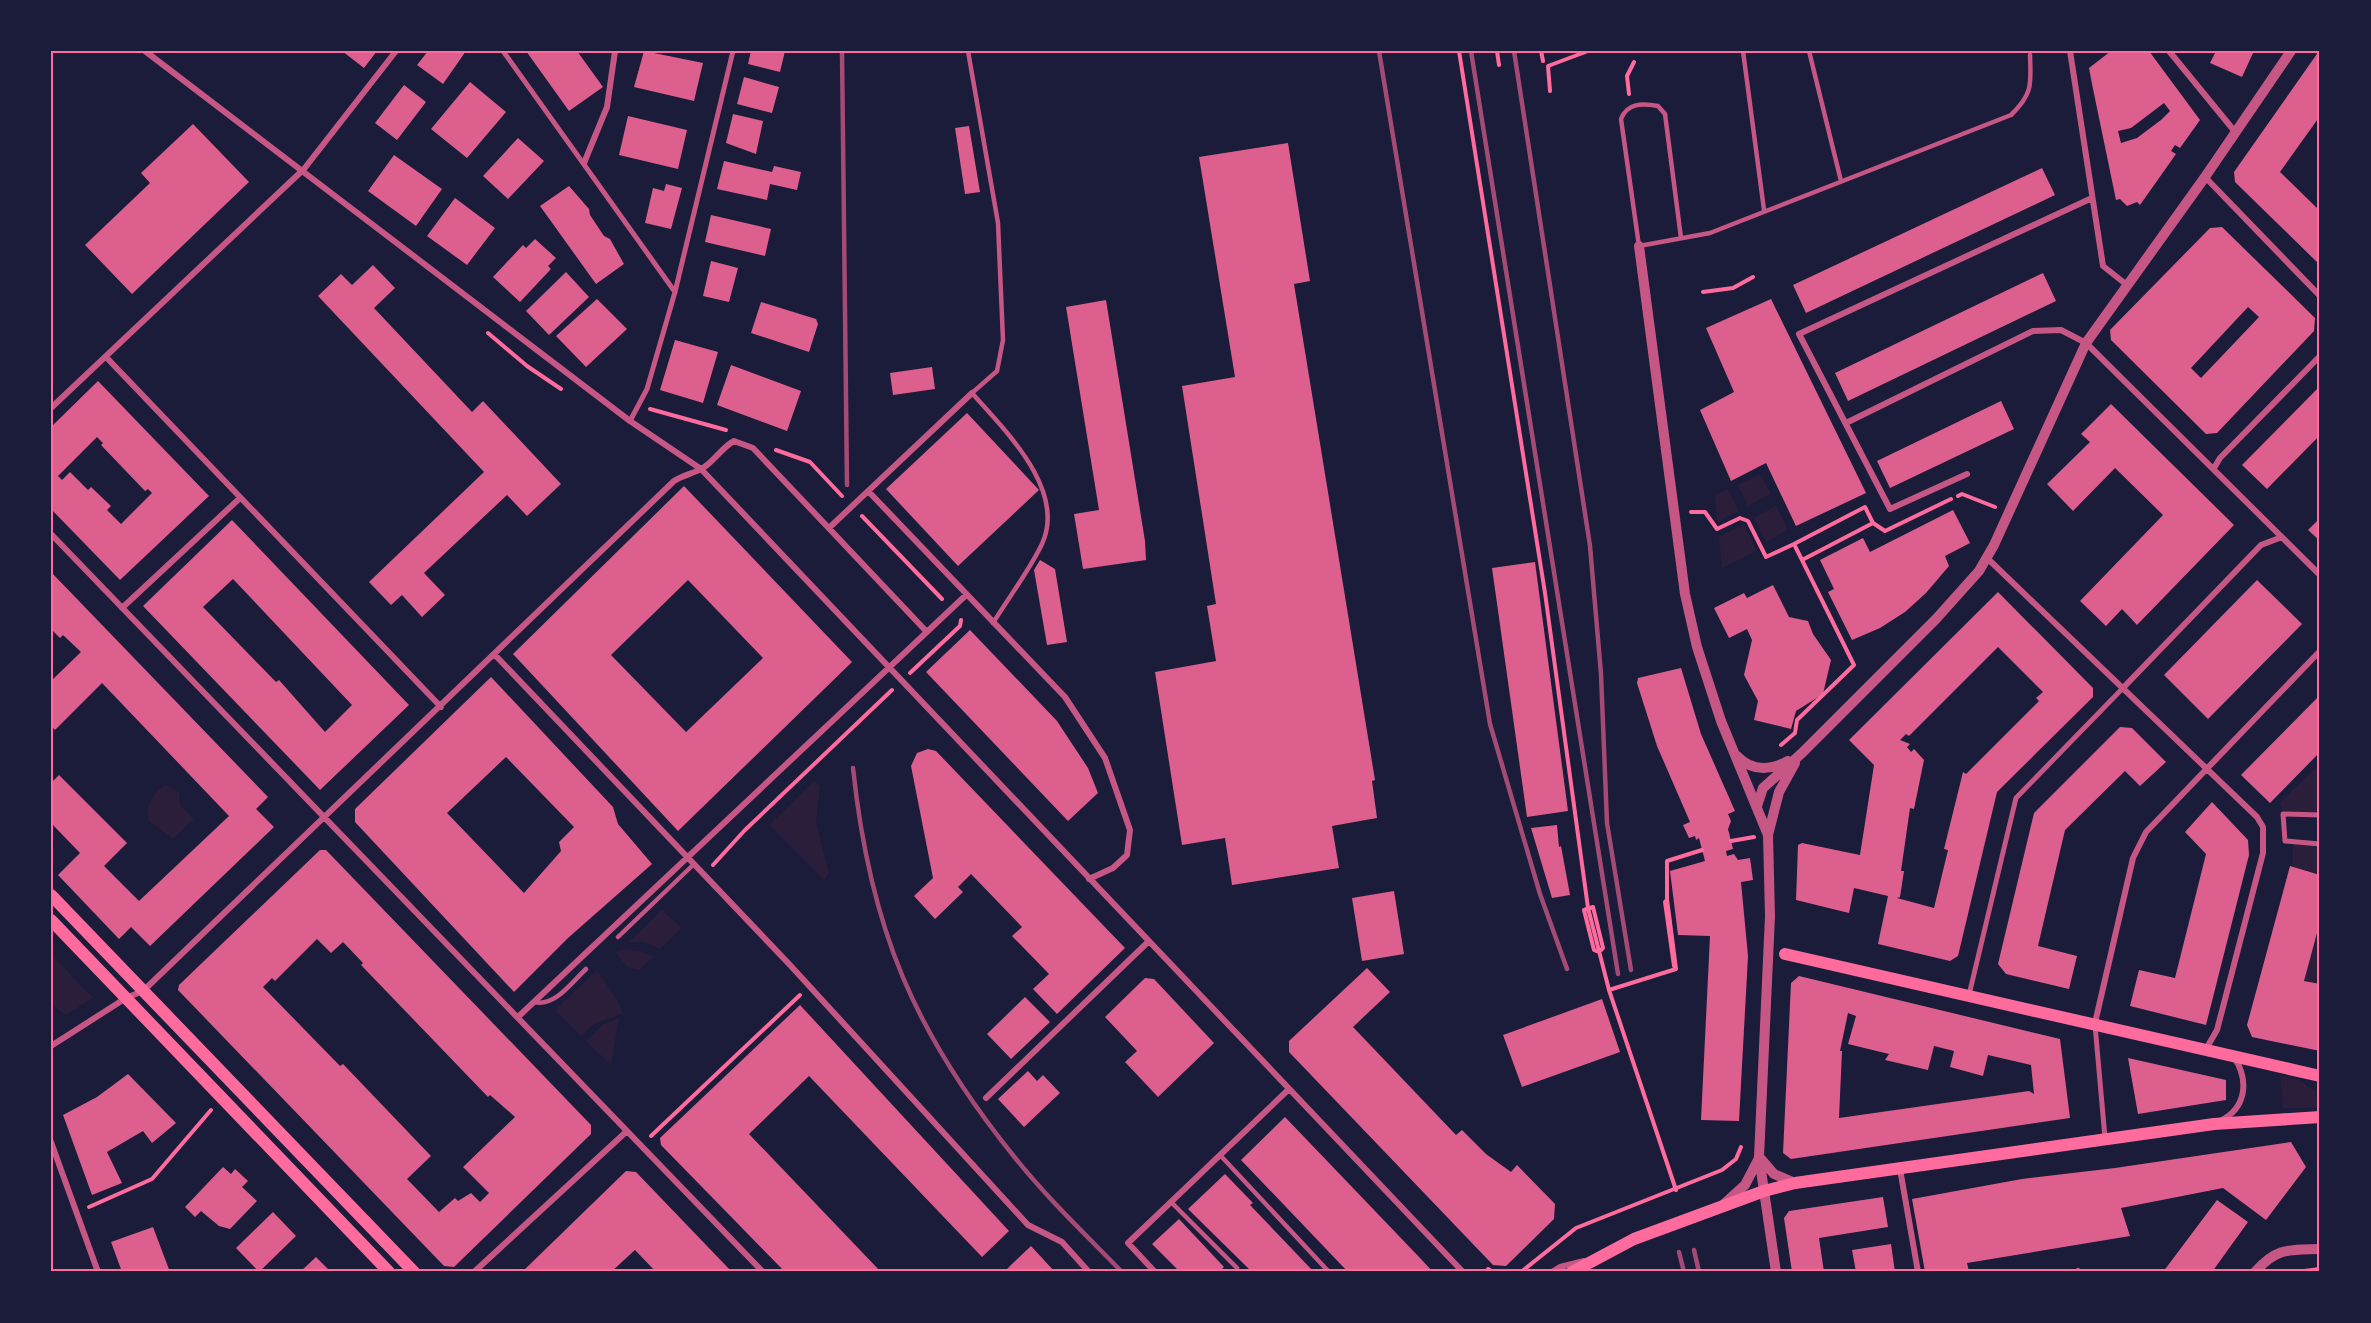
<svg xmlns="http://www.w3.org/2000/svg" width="2371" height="1323" viewBox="0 0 2371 1323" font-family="'Exo 2',sans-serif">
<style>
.green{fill:#2a1e3b}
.building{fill:#dd5f8e;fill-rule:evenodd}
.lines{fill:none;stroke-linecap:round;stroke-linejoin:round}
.path{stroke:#ff6b9d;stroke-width:4}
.service{stroke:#c65784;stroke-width:4.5}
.pedestrian{stroke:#c65784;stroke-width:5}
.minor{stroke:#c65784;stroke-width:6}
.tertiary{stroke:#c65784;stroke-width:10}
.secondary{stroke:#ff6b9d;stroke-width:12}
.rail{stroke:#a44b75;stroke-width:4.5}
.neatline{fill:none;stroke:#ff6b9d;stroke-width:2}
</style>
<rect width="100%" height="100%" fill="#1b1b3a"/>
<path class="green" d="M1760,474L1771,494L1748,506L1738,485Z
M1728,489L1739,511L1717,522L1715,495Z
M1776,506L1788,530L1766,542L1754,518Z
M1744,524L1757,551L1722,568L1719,537Z
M2320,763V815L2283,814L2280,803Z
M815,780L820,787L816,822L829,874L824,880L769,825Z
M166,785L179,792L180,805L194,819L173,839L148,820C146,806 152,791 166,785Z
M2293,842L2320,844V875L2293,867Z
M662,910L682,928L660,949L644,942H629Z
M2320,923V984L2304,981Z
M623,949L639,951L654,957L639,970L627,967L615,952Z
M51,954L93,998L66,1015L51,1004Z
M597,970L620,1004L622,1014L596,1023L581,1036L555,1010Z
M619,1018L611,1065L586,1041L604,1024Z
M2280,1075L2297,1079L2320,1094V1108H2283Z"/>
<path class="building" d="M342,51H377L364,68Z
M428,51H466L443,84L417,65Z
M526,51H577L603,87L569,111Z
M644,51L703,63L694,101L634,87Z
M751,51H785L780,72L748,64Z
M2111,51H2149L2200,120L2180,148L2175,145L2171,151L2176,154L2140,205L2137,202L2127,206L2120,199L2116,200L2092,84L2089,68ZM2164,103L2170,111L2161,120L2137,138L2121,143L2118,131L2131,128Z
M2216,51H2250L2253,53L2242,77L2210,63Z
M2319,51L2320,116L2280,172L2320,211V265L2235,182L2234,172Z
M744,77L779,87L772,113L737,104Z
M470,82L506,112L467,158L431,129Z
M404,85L426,102L397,140L375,123Z
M733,114L763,121L756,154L726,143Z
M628,116L687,130L678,169L619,155Z
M193,124L249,182L132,294L85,245L150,183L141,173Z
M969,126L980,192L965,194L955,128Z
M518,138L544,161L508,199L483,176Z
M1288,143L1310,281L1294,284L1375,780L1372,781L1377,818L1332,826L1339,868L1232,885L1225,838L1182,845L1155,672L1216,661L1207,606L1216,604L1182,386L1235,377L1199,157Z
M394,155L442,189L416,226L368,191Z
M724,161L772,172L774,166L801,172L797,190L770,184L767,200L717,189Z
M2042,168L2055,195L1806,313L1793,285Z
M666,184L682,188L671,229L645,223L653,188L664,191Z
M569,186L589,209L590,215L604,236L610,239L624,264L596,284L540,206Z
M455,198L495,228L467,265L427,236Z
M711,215L771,229L765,256L705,242Z
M2222,227L2315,318L2314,331L2217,433L2206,434L2111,340L2110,330L2210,228ZM2248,307L2259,317L2201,378L2191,368Z
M535,239L556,258L548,266L551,269L520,302L493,277L523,245L526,248Z
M711,261L738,268L729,302L703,296Z
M373,265L395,288L374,308L472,412L483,401L561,484L527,516L507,495L424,573L445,595L422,617L402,595L391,605L369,582L484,472L318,296L341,274L352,285Z
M566,272L589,297L549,335L526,311Z
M2043,273L2056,301L1848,401L1835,373Z
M597,299L627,329L586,367L556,336Z
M1771,299L1866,493L1796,526L1766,463L1731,481L1700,410L1734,392L1706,328Z
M1106,300L1145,541L1146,560L1083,569L1074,514L1099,510L1066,307Z
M761,302L816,319L818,324L809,352L751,333Z
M675,340L718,352L703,403L660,390Z
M731,365L801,391L787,431L717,405Z
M932,367L935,389L893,395L890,373Z
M98,381L209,496L120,580L51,509V427ZM97,437L103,443L101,445L145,491L148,489L152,493L121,524L107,510L111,506L91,487L88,490L70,472L62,480L58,476Z
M2320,386V435L2267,489L2242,465Z
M2001,401L2014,429L1890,488L1877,461Z
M2111,404L2234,525L2137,625L2122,609L2106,626L2080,601L2163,515L2115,468L2073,511L2047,484L2090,442L2081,434Z
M967,413L1039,490L958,566L886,489Z
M684,486L852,662L678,831L513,654ZM688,580L763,658L686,732L611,655Z
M1953,510L1970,543L1945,556L1949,566L1926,593L1905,612L1880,628L1852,640L1828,592L1834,589L1820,560L1863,538L1870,552Z
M2320,518V541L2308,530Z
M232,520L409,705L320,790L143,606ZM233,579L352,705L325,732L279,680L276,682L203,607Z
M1040,560L1055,569L1067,642L1047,645L1034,570Z
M1535,562L1568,811L1527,817L1492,568Z
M51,572L268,797L256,809L274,827L150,946L131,927L119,939L58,875L80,853L51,823V783L59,775L127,843L104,866L139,901L229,816L102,683L55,730L51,726V681L81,652L63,635L60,638L51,629Z
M2257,580L2302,624L2208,719L2164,675Z
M1773,585L1789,617L1808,621L1813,634L1831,660L1823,694L1796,711L1791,729L1754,720L1758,701L1744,675L1752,640L1747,629L1729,638L1714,608L1744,593L1747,598Z
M1998,592L2093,688V697L1997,792L1958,956L1950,961L1878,944L1888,896L1854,888L1849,913L1796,900L1798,845L1802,843L1860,855L1874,765L1849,740ZM1998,647L2043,692L2036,698L2039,701L1966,774L1963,772L1944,849L1948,850L1934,908L1897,898L1900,897L1904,871H1901L1910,808L1914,809L1924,760L1914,749L1911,752L1907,747L1910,744L1900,740L1906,734L1909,736Z
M970,630L1057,721L1088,768L1098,793L1068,821L926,672Z
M1681,668L1701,734L1735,811L1728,814L1731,821L1728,829L1733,849L1726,851L1727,856L1734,854L1738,860L1750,858L1753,880L1741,882L1748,956L1739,1121L1701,1120L1710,936L1678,935L1670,871L1705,861L1699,838L1696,840L1695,836L1689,838L1683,825L1690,822L1657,746L1637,683L1638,678Z
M491,677L613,807L618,824L652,864L568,938L514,992L355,822V809ZM506,757L574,827L559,842L561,851L524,893L447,813Z
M2320,695V752L2270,803L2241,775Z
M2120,727L2132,728L2166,762L2140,786L2125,771L2065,830L2038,946L2077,956L2069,989L2006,974L1998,964L2034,813Z
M928,749L936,751L1125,948L1057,1014L1033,989L1049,974L1012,936L1022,927L971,874L958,887L963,892L935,919L914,896L933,878L911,766L917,753Z
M2212,802L2248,840L2249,855L2206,1025L2130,1006L2139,970L2175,978L2206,854L2185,832Z
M1557,825L1559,847L1561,846L1570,895L1552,898L1531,828Z
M320,850H326L591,1125V1134L454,1267L444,1266L178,990L179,985ZM317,939L331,953L343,942L363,963L361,965L488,1097L490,1095L515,1117L463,1167L489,1193L480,1202L471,1193L458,1201L455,1198L439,1212L407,1179L431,1156L343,1064L340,1066L263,987L272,978L275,981Z
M2290,866L2320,875V922L2304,981L2320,984V1051L2252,1037L2247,1025Z
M1394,891L1404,954L1362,961L1352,898Z
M1367,968L1390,992L1353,1027L1456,1135L1462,1130L1486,1154L1511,1172L1517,1165L1555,1204L1554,1219L1506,1266L1493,1265L1289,1052V1041Z
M1799,976L2060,1039L2070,1118L1791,1159L1783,1153L1791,983ZM1848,1013L1856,1016L1848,1044L1889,1054L1885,1060L1928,1070L1934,1046L1954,1051L1950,1067L1983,1076L1988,1055L2031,1065L2034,1094L2029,1091L1839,1118L1842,1051H1840Z
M1145,978L1154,979L1214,1043L1158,1097L1125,1062L1137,1051L1105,1017Z
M1025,997L1050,1022L1011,1059L987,1034Z
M1602,999L1620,1052L1522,1087L1503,1035Z
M800,1005L1009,1231L982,1257L809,1076L749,1134L881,1272H785L661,1145L660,1138Z
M2128,1058L2226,1080V1100L2138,1114Z
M1028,1071L1037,1081L1043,1075L1060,1093L1024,1127L998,1099Z
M128,1074L176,1123L152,1143L143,1131L107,1152L122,1183L92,1195L63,1115L97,1097Z
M1285,1117L1420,1258L1433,1272H1348L1241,1160Z
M2291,1142L2306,1167L2266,1220L2223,1188L2121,1208L2130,1236L1967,1263L1969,1272H1925L1912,1199L2022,1179L2115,1168Z
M223,1167L231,1174L235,1169L248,1181L242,1187L257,1201L230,1229L219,1226L201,1211L195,1217L185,1207Z
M626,1171L636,1172L732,1272H656L635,1250L611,1272H522Z
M1225,1174L1253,1203L1250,1205L1314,1272H1246L1249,1269L1188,1209Z
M1883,1197L1888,1227L1819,1238L1824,1272H1792L1784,1218L1789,1211Z
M2217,1200L2248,1222L2212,1272H2163Z
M273,1212L296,1236L259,1272L236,1248Z
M1179,1219L1224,1267L1219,1272H1180L1152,1244Z
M153,1227L170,1272H122L111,1242Z
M1891,1244L1895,1272H1856L1852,1250Z
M1031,1246L1055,1272H1004L1012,1264Z
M316,1257L331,1272H300Z"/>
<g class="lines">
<path class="path" d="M1459,51L1545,593L1588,908L1609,990L1676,1190
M1497,51L1499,65
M1541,51L1543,61
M1550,91L1548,66L1588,51
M1629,94L1627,76L1634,62
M1703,292L1733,288L1753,277
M488,333L527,366L561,389
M650,409L726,430
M776,450L810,462L842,496
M1958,496L1962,494L1995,507
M1691,512H1705L1717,529L1740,518L1748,521L1766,557L1794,544
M862,516L942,599
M1802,560L1794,544L1865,507L1873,523L1885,531L1951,499
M910,673L960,626L961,620
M1781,745L1795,733L1797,720L1854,665L1802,560L1873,523
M1731,841L1754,837
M713,865L745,830L892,690
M1667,900L1665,902L1674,966
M1593,907L1603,948L1599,952L1594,950L1584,910Z
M1609,990L1676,969L1667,899V861L1702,850
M651,1136L800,995
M89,1207L152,1179L211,1110
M1486,1272L1488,1269L1493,1272
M1521,1272L1576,1228L1722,1170L1736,1159L1741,1147
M2296,1272L2320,1269"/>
<path class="service" d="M968,51L998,223L1003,340L997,371L972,393C1004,430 1067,489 1042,544C1029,571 1009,597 993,623
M1743,51L1764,210
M1809,51L1841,181
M1681,238L1665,114L1658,106C1642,103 1627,103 1621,119L1639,246L1710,233L2011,115C2033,94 2031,84 2030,55
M618,937L694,864
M534,1002C555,1007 571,983 586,969
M1220,1155L1329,1272
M1171,1202L1237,1268
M2077,1272L2078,1270"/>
<path class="pedestrian" d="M503,51L675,292
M630,421L647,389L675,292L733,51
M2320,815L2283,814L2285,841L2320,844
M1969,995L2016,798L2122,689
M2095,1025L2105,1138"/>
<path class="minor" d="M145,51L630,421L701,469L1463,1272
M2070,51L2103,266L2127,285
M2169,51L2236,133
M584,163L607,107L615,51
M2205,177L2320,296
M106,357L441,707
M51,408L304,169L396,51
M1846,423L2033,331L2061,330L2086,343L2320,575
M2214,468L2220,458L2320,356
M1967,474L1890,509L1799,334L2092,198
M869,492L1065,697L1105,758L1130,830L1127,855L1113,868L1089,879
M830,527L972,393
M51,534L763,1272
M1987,558L2257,817L2263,827V853L2217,1030L2206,1049
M122,608L240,498
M495,655L790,965L1028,1225L1062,1242L1089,1272
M2122,689L2261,545L2282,537
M518,1017L965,596
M2095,1023L2133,858L2146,832L2320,651
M51,1046L126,998L143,991L674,481C683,475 692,474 701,469C712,464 721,448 734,441L753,448L926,631
M986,1098L1148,942
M2220,1121C2247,1108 2249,1080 2234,1057
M51,1142L98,1272
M1900,1169L1918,1272
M474,1272L627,1131
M1155,1272L1128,1243L1288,1090
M1552,1272L1560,1267L1584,1261"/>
<path class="tertiary" d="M1639,246L1685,594L1697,647L1721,721L1768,835L1770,916L1759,1157L1776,1272
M1737,756C1752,772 1771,770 1788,761
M1757,806L1763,788L1802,753L1936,619L1979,571L1994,545L2086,343L2205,177L2291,51
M1768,835L1779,792L1795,763
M1761,1159L1774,1174L1795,1183
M1724,1204L1745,1185L1758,1160
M2255,1272C2277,1247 2289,1250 2320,1249"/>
<path class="secondary" d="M51,895L414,1272
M51,920L389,1272
M1785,954L2320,1076
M1572,1272L1634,1239L1764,1191L1795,1183L2214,1124L2320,1117"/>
<path class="rail" d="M842,51L847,485
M1379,51L1490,724L1540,894L1567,969
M1471,51L1618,974
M1514,51L1590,546L1601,674L1607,823L1631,970
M853,768C870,929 914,1033 1016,1159C1048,1199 1086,1235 1122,1272
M1694,1250L1699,1272
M1679,1252L1684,1272"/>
</g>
<rect width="2371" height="1323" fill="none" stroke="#1b1b3a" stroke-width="105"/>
<rect x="52" y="52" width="2266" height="1218" class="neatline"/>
</svg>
